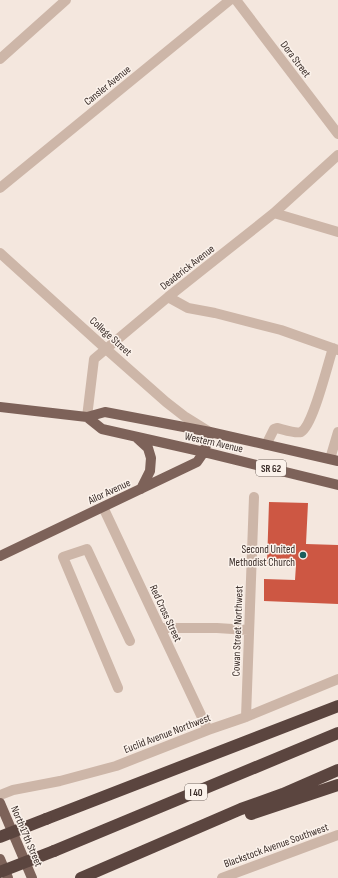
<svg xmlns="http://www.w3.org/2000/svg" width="338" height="878" viewBox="0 0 338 878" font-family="'Sofia Sans Condensed',sans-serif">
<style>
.building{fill:#cd5743}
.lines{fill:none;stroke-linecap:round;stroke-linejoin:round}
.minor{stroke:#cdb6a8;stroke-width:10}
.major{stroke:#7d6259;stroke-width:10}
.highway{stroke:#5b453f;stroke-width:12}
.highway-bridge{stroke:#5b453f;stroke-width:12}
.poi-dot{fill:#1b5e5c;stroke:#fbf2eb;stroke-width:1.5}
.labels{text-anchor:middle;stroke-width:3;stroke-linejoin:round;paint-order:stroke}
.shield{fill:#fbf2eb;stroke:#746863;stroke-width:1}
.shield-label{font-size:10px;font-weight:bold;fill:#3a2d29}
.street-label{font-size:11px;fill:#3a2d29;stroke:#fbf2eb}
.poi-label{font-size:11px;fill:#3a2d29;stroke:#fbf2eb;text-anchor:end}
</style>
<rect width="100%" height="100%" fill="#f4e7de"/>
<path class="building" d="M269,502L308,503L306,544L338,545V604L264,601V579L295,580L296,565L267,564Z"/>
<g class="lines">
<path class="minor" d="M236,0L338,134
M0,59L66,0
M0,188L230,0
M274,213L338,232
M0,253L106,349L166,402L184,416L208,431
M168,297L188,308L215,313L281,330L338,350
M87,417L94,359L168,297L274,213L338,155
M266,445L274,429L277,428C282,429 296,434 301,432C313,426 328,363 333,348
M330,459L338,432
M103,507L208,730
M160,628H217L248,630
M118,688L63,557L87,549L130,641
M246,717L254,497
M0,795L13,790L60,781L116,766L208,730L246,717L338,679
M222,878L338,835"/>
<path class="major" d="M0,407L87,417L105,412L210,432L338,461
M87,417L102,429L204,452L338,485
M136,437L148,448L151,458L150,471L141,489
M0,556L197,462L204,452L210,432
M0,803L32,878
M0,859L8,878"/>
<path class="highway" d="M251,814L338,785
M46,819L338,706
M54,851L338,733
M81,878L241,809L283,794L338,770"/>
<path class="highway-bridge" d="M0,837L46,819
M0,872L54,851"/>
</g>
<circle class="poi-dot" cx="303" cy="555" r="4"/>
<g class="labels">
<g class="shield">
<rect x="256" y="460" width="30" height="16" rx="3"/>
<rect x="185" y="784" width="22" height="16" rx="3"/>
</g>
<g class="shield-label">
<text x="271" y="472">SR 62</text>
<text x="196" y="796">I 40</text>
</g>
<g class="street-label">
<text transform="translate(296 59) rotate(53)" y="4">Dora Street</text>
<text transform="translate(107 85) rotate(-39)" y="4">Cansler Avenue</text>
<text transform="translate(187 267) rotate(-38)" y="4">Deaderick Avenue</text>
<text transform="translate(111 336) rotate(42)" y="4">College Street</text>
<text transform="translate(214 442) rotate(13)" y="4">Western Avenue</text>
<text transform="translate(109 491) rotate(-25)" y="4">Ailor Avenue</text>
<text transform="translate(166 613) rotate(65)" y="4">Red Cross Street</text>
<text transform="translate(237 631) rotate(-88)" y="4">Cowan Street Northwest</text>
<text transform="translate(167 733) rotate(-21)" y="4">Euclid Avenue Northwest</text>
<text transform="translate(27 836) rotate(67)" y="4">North 17th Street</text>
<text transform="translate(276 845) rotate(-20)" y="4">Blackstock Avenue Southwest</text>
</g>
<g class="poi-label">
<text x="295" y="553">Second United<tspan x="295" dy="13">Methodist Church</tspan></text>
</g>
</g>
</svg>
